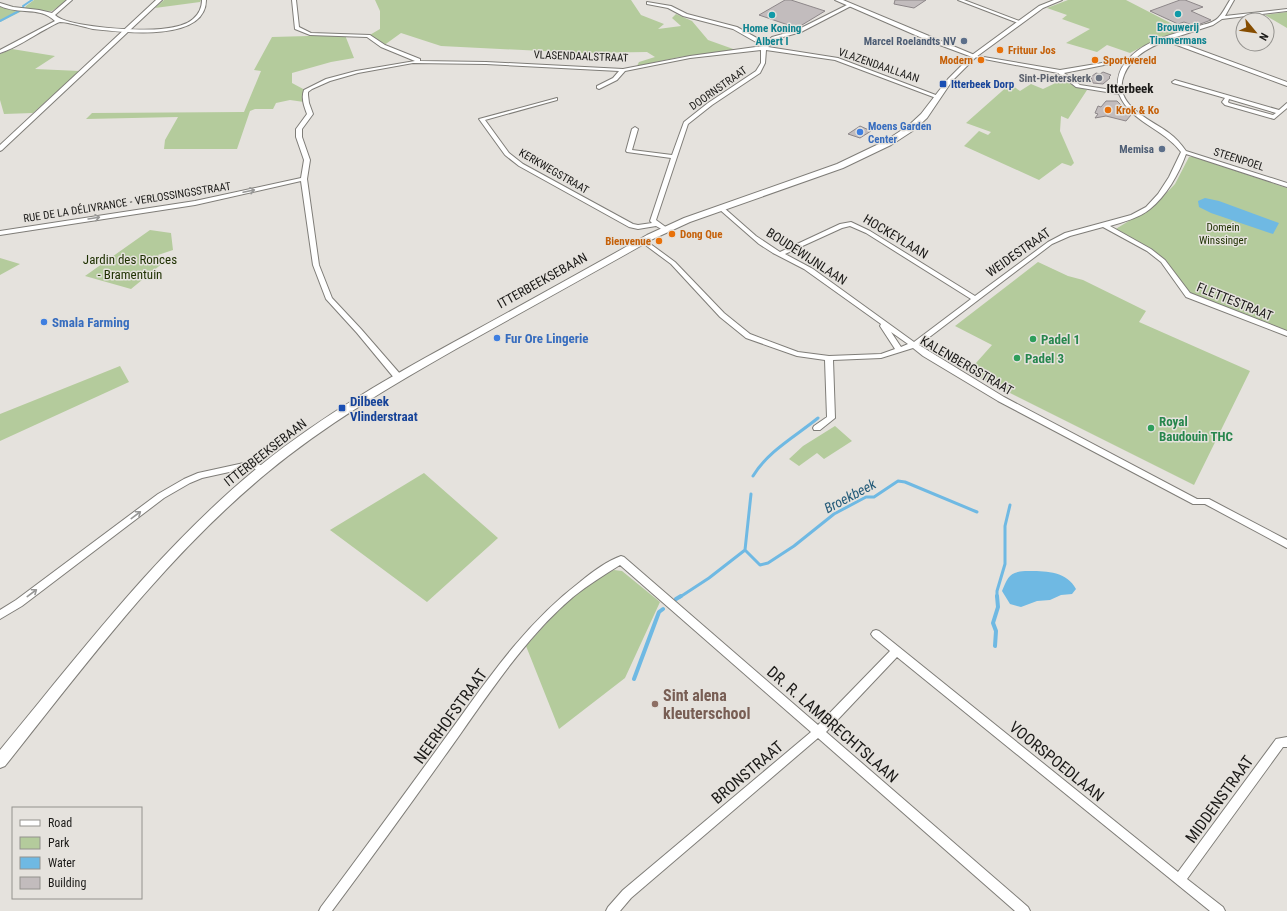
<svg xmlns="http://www.w3.org/2000/svg" width="1287" height="911" viewBox="0 0 1287 911" font-family="'Roboto Condensed',sans-serif">
<style>
.green{fill:#b4cb9c}
.water{fill:#6fb9e3}
.lines{fill:none;stroke-linecap:round;stroke-linejoin:round}
.stream-far2{stroke:#6fb9e3;stroke-width:2}
.stream-far1{stroke:#6fb9e3;stroke-width:3}
.stream{stroke:#6fb9e3;stroke-width:4}
.building{fill:#c2bcbd;stroke:#8d8789}
.minor-casing{stroke:#7f7d78;stroke-width:2}
.tertiary-casing{stroke:#7f7d78;stroke-width:2}
.secondary-casing{stroke:#7f7d78;stroke-width:2}
.minor{fill:#fff;fill-rule:evenodd}
.tertiary{fill:#fff;fill-rule:evenodd}
.secondary{fill:#fff;fill-rule:evenodd}
.oneway{stroke:#989897}
.culture-dot{fill:#0f9aa8;stroke:#e5e2dd;stroke-width:1.5}
.service-dot{fill:#5c6f8a;stroke:#e5e2dd;stroke-width:1.5}
.food-dot{fill:#e8710a;stroke:#e5e2dd;stroke-width:1.5}
.worship-dot{fill:#6b7280;stroke:#e5e2dd;stroke-width:1.5}
.transit-dot{fill:#1a4fb4;stroke:#e5e2dd;stroke-width:1.5}
.shop-dot{fill:#3f7fe0;stroke:#e5e2dd;stroke-width:1.5}
.leisure-dot{fill:#2e9e5b;stroke:#e5e2dd;stroke-width:1.5}
.education-dot{fill:#8d6e63;stroke:#e5e2dd;stroke-width:1.5}
.labels{text-anchor:middle;stroke-width:3;stroke-linejoin:round;paint-order:stroke}
.far-culture-label{font-size:11px;font-weight:bold;fill:#0d838f;stroke:#e5e2dd}
.far-service-label{font-size:11px;font-weight:bold;fill:#4e5e75;stroke:#e5e2dd;text-anchor:end}
.far-food-label{font-size:11px;font-weight:bold;fill:#c56008;stroke:#e5e2dd;text-anchor:start}
.far-street-label{font-size:11px;fill:#1b1a18;stroke:#e5e2dd}
.far-worship-label{font-size:11px;font-weight:bold;fill:#5b616d;stroke:#e5e2dd;text-anchor:end}
.far-transit-label{font-size:11px;font-weight:bold;fill:#164399;stroke:#e5e2dd;text-anchor:start}
.far-shop-label{font-size:11px;font-weight:bold;fill:#366cbe;stroke:#e5e2dd;text-anchor:start}
.far-park-label{font-size:11px;fill:#1e3000;stroke:#e5e2dd}
.far-quarter-label{font-size:13px;font-weight:bold;fill:#1b1a18;stroke:#e5e2dd}
.street-label{font-size:13px;fill:#1b1a18;stroke:#e5e2dd}
.park-label{font-size:13px;fill:#1e3000;stroke:#e5e2dd}
.shop-label{font-size:13px;font-weight:bold;fill:#366cbe;stroke:#e5e2dd;text-anchor:start}
.leisure-label{font-size:13px;font-weight:bold;fill:#27864d;stroke:#e5e2dd;text-anchor:start}
.transit-label{font-size:13px;font-weight:bold;fill:#164399;stroke:#e5e2dd;text-anchor:start}
.water-label{font-size:14px;font-style:italic;fill:#245b79;stroke:#e5e2dd}
.near-education-label{font-size:16px;font-weight:bold;fill:#785e54;stroke:#e5e2dd;text-anchor:start}
.near-street-label{font-size:16px;fill:#1b1a18;stroke:#e5e2dd}
</style>
<rect width="100%" height="100%" fill="#e5e2dd"/>
<path class="green" d="M34,0H68L52,11L24,10L26,6Z
M164,0H201L200,2L155,8Z
M375,0H631L641,15L664,24L658,29L681,26L672,18L676,14L692,21L708,40L736,50L680,57L637,66L639,62L655,57L647,52L582,53L441,46L401,33L383,46L368,36L380,29V11Z
M1068,0H1126L1184,30L1159,38L1130,53L1107,45L1097,52L1066,43L1090,29L1062,19L1067,15L1047,8Z
M0,7L22,11L0,22Z
M1287,12V28L1265,15Z
M345,35L354,58L331,62L292,73V83L305,90L304,102L290,100L276,103L273,109H255L250,111L237,149H164L165,140L178,117L86,119L92,113L244,112L261,71L254,70L272,37Z
M12,49L55,56L35,69L80,71L33,113L4,114L0,100V54Z
M1064,79L1075,86L1087,90L1068,119L1061,116L1060,131L1074,163L1071,166L1062,163L1039,180L964,146L979,131L988,135L991,132L966,123L1010,84L1020,91L1031,84L1043,89Z
M1189,157H1194L1287,188V332L1191,295L1163,258L1114,230L1155,205L1175,184Z
M150,230L171,233L173,250L158,255L164,262L131,289L85,276Z
M0,258L20,264L0,275Z
M1038,262L1068,276L1083,280L1146,311L1139,322L1250,371L1194,485L968,372L992,345L955,326Z
M120,366L129,382L0,441V414Z
M835,426L852,441L824,459L817,453L799,466L789,459L803,446Z
M424,473L498,538L427,602L330,530Z
M614,570L622,571L660,602L625,678L559,729L526,646C552,618 577,586 614,570Z"/>
<path class="water" d="M1205,198L1219,201L1279,223L1273,234L1211,213L1199,207L1198,201Z
M1025,571C1043,571 1066,570 1076,589L1072,594L1061,595L1050,600L1037,601L1021,607L1010,604L1002,591C1008,577 1009,572 1025,571Z"/>
<g class="lines">
<path class="stream-far2" d="M24,9L23,6L32,0
M0,21L19,11"/>
<path class="stream-far1" d="M753,476C768,451 796,436 818,418
M745,550L760,565L768,563L794,546L834,514L866,497H874L898,481L905,482L977,512
M680,597L709,578L745,550L751,494
M997,597V591L1005,564V526L1010,505"/>
<path class="stream" d="M676,599L681,596
M995,646L996,631L993,623L998,607L997,596
M634,679L659,612L663,609"/>
</g>
<path class="building" d="M785,0H791L825,11L797,28L759,15Z
M895,0H926L914,8L894,4Z
M1180,0H1185L1203,7L1191,11L1211,20L1195,26L1184,22L1178,24L1150,11Z
M1103,72L1111,75L1109,77L1110,78L1103,84L1093,83L1091,77L1096,73L1100,74Z
M1106,101H1117L1131,115L1126,121L1106,116L1095,118L1098,114L1095,113L1098,106L1101,107Z
M860,126L871,131L860,138L848,134Z"/>
<g class="lines">
<g class="minor-casing">
<path id="minor" d="M67,0H72L55,15C68,28 141,31 161,29C171,28 185,26 193,19C199,14 202,7 202,0H206C206,43 120,32 93,29C85,27 67,22 60,22C56,23 50,27 46,29C31,37 16,48 0,53V50L55,21C40,6 19,15 0,6V3L13,7L39,10L52,13Z
M292,0H296L299,27L311,33L370,35L385,45L420,59V61L486,62L623,69L690,56L763,46L733,29L683,16L668,8L647,4V2L671,6L687,14L737,27L766,43L772,37L797,30L849,4L851,5V6L801,32L776,39L768,47L838,58L941,97L936,98L835,60L766,50L765,63L760,73L712,105L688,124L656,220L667,228L668,229L665,231L656,226L638,229L629,227L519,166L505,155L479,119L557,98V100L485,120L509,153L523,164L633,224L638,225L652,223L650,221L671,158L627,152L626,151L632,129L635,127L638,129L632,150L672,155L684,122L708,103L756,71L761,63V50L690,58L625,71L617,80L599,89L597,88V86L613,78L619,71L486,64L413,63L358,73L330,81L312,89L308,92V95L309,103L313,114L302,129V137L310,160L307,179L319,265L332,298L361,329L401,375L402,377L398,380L395,379L357,333L326,299L313,265L301,181L195,205L0,235V231L195,201L301,178L304,160L296,137V129L307,114C304,106 301,98 304,90L326,79L356,71L415,61L381,47L367,37L310,35L295,29Z
M958,0H964L1022,22L1018,23Z
M1230,0H1234L1225,16L1287,9V11L1222,19L1213,25L1170,39L1287,82V86L1166,41C1149,47 1131,57 1124,75C1112,105 1150,119 1169,133C1176,138 1181,144 1186,151L1287,183V187L1186,154C1179,174 1166,196 1150,209C1139,218 1123,222 1110,226L1151,249L1165,260L1190,293L1287,331V336L1186,297L1161,262L1147,251L1103,227L1070,236L1052,244L919,345L1004,397L1197,499H1209L1287,540V548L1205,504H1193L998,401L923,356L913,348L881,358L833,360L835,418L820,430H814L813,428L814,426L827,417L825,360L797,356L746,338L720,317L671,264L640,241L643,239L645,240L675,262L724,313L750,334L798,352L829,356L881,354L895,349L880,326L881,324L804,269L773,253L759,244L719,209V207H723L756,236L780,252L840,224L851,222L870,231L975,296L1048,242L1065,233L1131,215L1146,207L1158,194L1169,177L1181,152C1163,128 1130,122 1119,94L1076,87L1058,73L974,57L972,56V55L1060,70L1114,61H1127C1143,40 1175,34 1199,26C1205,24 1213,23 1218,18C1223,13 1226,6 1230,0ZM1114,63H1125C1118,72 1117,81 1118,91L1080,85L1064,73ZM850,226L866,233L971,299L914,342L813,269L785,254L842,228ZM891,332L908,344L901,347Z
M1175,80L1279,110L1287,103V108L1274,119L1225,105L1222,102L1225,98L1173,83L1172,82ZM1229,99L1276,113L1273,115L1229,103L1228,102Z
M253,461L266,468L267,470L266,472H260L252,467L202,478L190,483L164,498L22,606L0,619V610L16,600L158,494L184,479L198,473Z
M621,556L624,557L818,725L890,651L873,637L871,634L873,631L876,630L879,631L1178,872L1276,739L1287,737V747H1283L1187,879L1223,907L1225,911H1210L897,657L826,732L1028,907L1030,911H1015L818,738L631,898L620,911H606L608,907L623,890L811,732L620,565C604,575 588,585 573,597C522,640 483,703 444,757C407,809 370,860 332,911H319L321,907C358,858 394,808 430,759C476,697 518,629 580,582C592,572 607,561 621,556Z"/>
</g>
<g class="tertiary-casing">
<path id="tertiary" d="M156,0H162L2,150L0,151V145Z
M835,0H843L977,56L972,57L929,41Z"/>
</g>
<g class="secondary-casing">
<path id="secondary" d="M1054,0H1062L1043,8L976,57L952,81L927,118L914,130L891,145L843,168L690,222L653,239C588,276 522,312 456,349C391,386 326,424 268,472C166,556 87,663 5,766L0,768V750C82,651 160,547 261,465C324,414 395,374 467,335C527,302 587,269 647,235L684,218L837,164L885,141L908,126L921,114L948,79L972,55L1039,6Z"/>
</g>
<use href="#minor" class="minor"/>
<use href="#tertiary" class="tertiary"/>
<use href="#secondary" class="secondary"/>
</g>
<defs><path id="oneway-shaft" d="M-6 0H5M1.5-3L5.5 0L1.5 3" fill="none" stroke-width="1.6" stroke-linecap="round" stroke-linejoin="round"/></defs>
<g class="oneway">
<use href="#oneway-shaft" transform="translate(249 191) rotate(-12)"/>
<use href="#oneway-shaft" transform="translate(94 218) rotate(-9)"/>
<use href="#oneway-shaft" transform="translate(136 515) rotate(-37)"/>
<use href="#oneway-shaft" transform="translate(32 593) rotate(-37)"/>
</g>
<g class="culture-dot">
<circle cx="1178" cy="14" r="4"/>
<circle cx="772" cy="15" r="4"/>
</g>
<g class="service-dot">
<circle cx="964" cy="41" r="4"/>
<circle cx="1162" cy="149" r="4"/>
</g>
<g class="food-dot">
<circle cx="1000" cy="50" r="4"/>
<circle cx="981" cy="60" r="4"/>
<circle cx="1095" cy="60" r="4"/>
<circle cx="1108" cy="110" r="4"/>
<circle cx="672" cy="234" r="4"/>
<circle cx="659" cy="241" r="4"/>
</g>
<circle class="worship-dot" cx="1099" cy="78" r="4"/>
<g class="transit-dot">
<rect x="939" y="80" width="8" height="8" rx="2"/>
<rect x="338" y="404" width="8" height="8" rx="2"/>
</g>
<g class="shop-dot">
<circle cx="860" cy="132" r="4"/>
<circle cx="44" cy="322" r="4"/>
<circle cx="497" cy="338" r="4"/>
</g>
<g class="leisure-dot">
<circle cx="1033" cy="339" r="4"/>
<circle cx="1017" cy="358" r="4"/>
<circle cx="1151" cy="428" r="4"/>
</g>
<circle class="education-dot" cx="655" cy="704" r="4"/>
<g class="labels">
<g class="far-culture-label">
<text x="1178" y="31">Brouwerij<tspan x="1178" dy="13">Timmermans</tspan></text>
<text x="772" y="32">Home Koning<tspan x="772" dy="13">Albert I</tspan></text>
</g>
<g class="far-service-label">
<text x="956" y="45">Marcel Roelandts NV</text>
<text x="1154" y="153">Memisa</text>
</g>
<g class="far-food-label">
<text x="1008" y="54">Frituur Jos</text>
<text x="973" y="64" text-anchor="end">Modern</text>
<text x="1103" y="64">Sportwereld</text>
<text x="1116" y="114">Krok &amp; Ko</text>
<text x="680" y="238">Dong Que</text>
<text x="651" y="245" text-anchor="end">Bienvenue</text>
</g>
<g class="far-street-label">
<text transform="translate(581 56) rotate(2)" y="4">VLASENDAALSTRAAT</text>
<text transform="translate(879 65) rotate(19)" y="4">VLAZENDAALLAAN</text>
<text transform="translate(718 88) rotate(-35)" y="4">DOORNSTRAAT</text>
<text transform="translate(1239 159) rotate(18)" y="4">STEENPOEL</text>
<text transform="translate(554 171) rotate(30)" y="4">KERKWEGSTRAAT</text>
<text transform="translate(127 202) rotate(-9)" y="4">RUE DE LA DÉLIVRANCE - VERLOSSINGSSTRAAT</text>
</g>
<g class="far-worship-label">
<text x="1091" y="82">Sint-Pieterskerk</text>
</g>
<g class="far-transit-label">
<text x="951" y="88">Itterbeek Dorp</text>
</g>
<g class="far-shop-label">
<text x="868" y="130">Moens Garden<tspan x="868" dy="13">Center</tspan></text>
</g>
<g class="far-park-label">
<text x="1223" y="231">Domein<tspan x="1223" dy="13">Winssinger</tspan></text>
</g>
<g class="far-quarter-label">
<text x="1130" y="93">Itterbeek</text>
</g>
<g class="street-label">
<text transform="translate(896 236) rotate(31)" y="5">HOCKEYLAAN</text>
<text transform="translate(1018 252) rotate(-35)" y="5">WEIDESTRAAT</text>
<text transform="translate(807 256) rotate(33)" y="5">BOUDEWIJNLAAN</text>
<text transform="translate(542 280) rotate(-29)" y="5">ITTERBEEKSEBAAN</text>
<text transform="translate(1235 301) rotate(22)" y="5">FLETTESTRAAT</text>
<text transform="translate(967 365) rotate(30)" y="5">KALENBERGSTRAAT</text>
<text transform="translate(265 452) rotate(-38)" y="5">ITTERBEEKSEBAAN</text>
</g>
<g class="park-label">
<text x="130" y="264">Jardin des Ronces<tspan x="130" dy="15">- Bramentuin</tspan></text>
</g>
<g class="shop-label">
<text x="52" y="327">Smala Farming</text>
<text x="505" y="343">Fur Ore Lingerie</text>
</g>
<g class="leisure-label">
<text x="1041" y="344">Padel 1</text>
<text x="1025" y="363">Padel 3</text>
<text x="1159" y="426">Royal<tspan x="1159" dy="15">Baudouin THC</tspan></text>
</g>
<g class="transit-label">
<text x="350" y="406">Dilbeek<tspan x="350" dy="15">Vlinderstraat</tspan></text>
</g>
<g class="water-label">
<text transform="translate(850 496) rotate(-28)" y="5">Broekbeek</text>
</g>
<g class="near-education-label">
<text x="663" y="701">Sint alena<tspan x="663" dy="18">kleuterschool</tspan></text>
</g>
<g class="near-street-label">
<text transform="translate(450 716) rotate(-54)" y="6">NEERHOFSTRAAT</text>
<text transform="translate(833 724) rotate(41)" y="6">DR. R. LAMBRECHTSLAAN</text>
<text transform="translate(1057 761) rotate(39)" y="6">VOORSPOEDLAAN</text>
<text transform="translate(747 772) rotate(-40)" y="6">BRONSTRAAT</text>
<text transform="translate(1219 799) rotate(-54)" y="6">MIDDENSTRAAT</text>
</g>
</g>
<rect x="12" y="807" width="130" height="92" fill="#e5e2dd" stroke="#94928e"/>
<rect x="20" y="820" width="20" height="6" fill="#ffffff" stroke="#94928e"/>
<text x="48" y="827" font-size="12" fill="#1b1a18">Road</text>
<rect x="20" y="837" width="20" height="12" fill="#b4cb9c" stroke="#94928e"/>
<text x="48" y="847" font-size="12" fill="#1b1a18">Park</text>
<rect x="20" y="857" width="20" height="12" fill="#6fb9e3" stroke="#94928e"/>
<text x="48" y="867" font-size="12" fill="#1b1a18">Water</text>
<rect x="20" y="877" width="20" height="12" fill="#c2bcbd" stroke="#94928e"/>
<text x="48" y="887" font-size="12" fill="#1b1a18">Building</text>
<g transform="translate(1255 32) rotate(119)"><circle r="19" fill="#e5e2dd" stroke="#94928e"/>
<path d="M0-3L7 15L0 10L-7 15Z" fill="#864d00"/>
<text y="-6" font-size="11" font-weight="bold" text-anchor="middle" fill="#1b1a18">N</text>
</g>
</svg>
